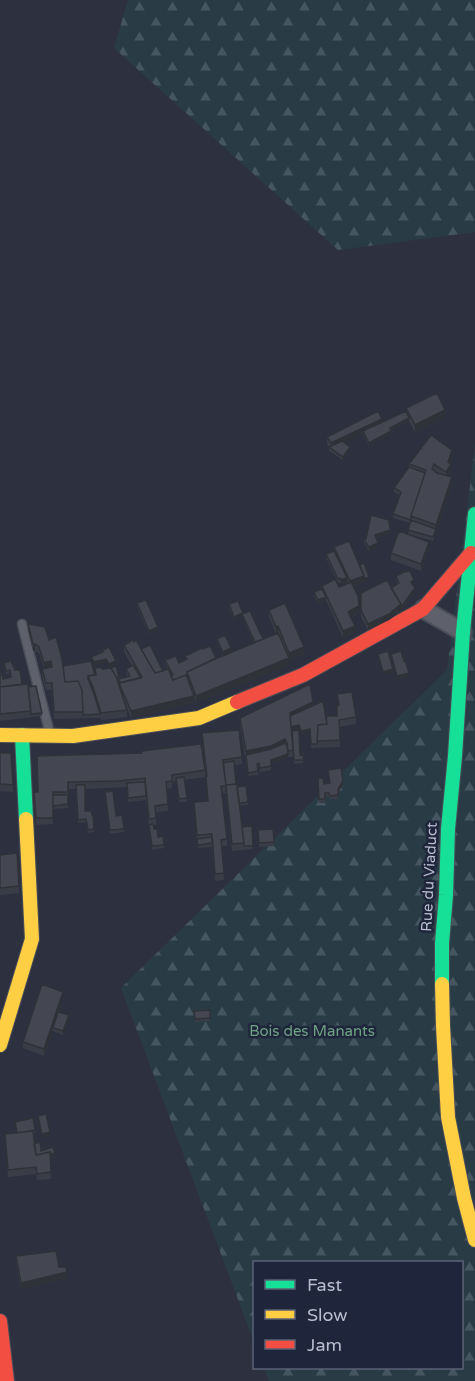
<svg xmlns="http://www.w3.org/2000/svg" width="475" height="1381" viewBox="0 0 475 1381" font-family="'Varela Round',sans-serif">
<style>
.forest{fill:url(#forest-firs)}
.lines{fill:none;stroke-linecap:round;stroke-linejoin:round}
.lane-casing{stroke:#4b4e59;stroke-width:11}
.street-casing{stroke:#4b4e59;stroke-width:20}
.fast-casing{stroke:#4b4e59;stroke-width:16}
.slow-casing{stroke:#4b4e59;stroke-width:16}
.jam-casing{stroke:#4b4e59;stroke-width:16}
.lane{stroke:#5e616b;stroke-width:8}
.street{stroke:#5e616b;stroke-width:16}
.fast{stroke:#16e098;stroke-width:14}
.slow{stroke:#ffcf43;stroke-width:14}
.jam{stroke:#f24e42;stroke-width:14}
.wall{fill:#3a3d47}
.shaded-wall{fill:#303239}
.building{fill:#444752;stroke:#303239;stroke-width:1.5}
.labels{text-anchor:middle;stroke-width:5;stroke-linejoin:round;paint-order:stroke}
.street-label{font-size:15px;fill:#b8bdce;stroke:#1f253b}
.park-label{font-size:15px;fill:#6ea183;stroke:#1f253b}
</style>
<defs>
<pattern id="forest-firs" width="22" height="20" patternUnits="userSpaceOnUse" patternTransform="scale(1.5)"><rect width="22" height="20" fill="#293c46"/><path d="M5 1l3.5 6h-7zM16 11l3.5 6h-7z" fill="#465660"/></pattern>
</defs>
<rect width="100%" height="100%" fill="#2d313f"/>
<path class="forest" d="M128,0H475V232L338,250L114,48Z
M475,445V1381H269L264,1368H462V1262H255L254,1342L121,988L447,670Z"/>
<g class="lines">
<g class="lane-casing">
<path id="lane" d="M22,624L50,734"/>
</g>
<g class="street-casing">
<path id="street" d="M423,609L463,632"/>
</g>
<g class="fast-casing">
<path id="fast" d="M22,735L26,819
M442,984V943L446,895L448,829L455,756L463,632L475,514"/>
</g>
<g class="slow-casing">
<path id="slow" d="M0,735L73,736L199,718L237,702
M442,984L443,1026L448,1117L464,1198L475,1240
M0,1045L32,939L26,819"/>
</g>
<g class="jam-casing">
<path id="jam" d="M237,702L303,675L423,609L471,553
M0,1321L7,1381"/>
</g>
<use href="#lane" class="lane"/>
<use href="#street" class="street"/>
<use href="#fast" class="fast"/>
<use href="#slow" class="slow"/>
<use href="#jam" class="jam"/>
</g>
<path class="wall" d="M406,408L445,417L415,432L409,421L391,431V434L369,446L363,434L344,443L350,450L343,460L329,451V447L327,444V437L382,423L406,411Z
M452,456L450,463L451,471L448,476L452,484L433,541L408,534L410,523L393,518V514L400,495L394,492V488L409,467V464Z
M390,534L376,538L378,546L369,551L364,543V540Z
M334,547L360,565L369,580L353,587L359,613L351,618L355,632L343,638L326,600L318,603L314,596V592L322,589V586L339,587L348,584L347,581V582L341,584L340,582L338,583L326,558V554L334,551Z
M429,548L421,571L391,560V553Z
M396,576L414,584L412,585L415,591L401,611L389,620L368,630L361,617V593L391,588L398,584L396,580Z
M137,603L158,630L149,634L137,607Z
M229,604L243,613L263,639L276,634L269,617V610L304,654L289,660V665L196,703L194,696V703L131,718L123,699L127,710V717L101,720L100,718L54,719L52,690H46L42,676V669H44L39,653L35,651H33L28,631V624L49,640L63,666L95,673V668L102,669L119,679L128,677L126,673V669L132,666L124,652V645L141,649L163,671L168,669L165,663V660L179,663L186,660L185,656L216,658L254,643L242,616L234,620L229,608Z
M225,635L223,655L217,642V639Z
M4,663L15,670L22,684L28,687L42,713V716L0,721V667L3,679L10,677V673L6,674L4,667Z
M337,694L356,717V724L339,727L340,747L311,748L310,732L301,734L299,729L291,731L300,755L304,754L303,763L294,764L293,755V757H288L271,764V770L260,772L259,767H257L258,775L248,776L240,725V718L313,705L326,718L337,716L338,705Z
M202,733L242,757V764L234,765L237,787L248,802V805L239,806L242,827L252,826L253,849L232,851L226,793H221L227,839V846H221L224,880L215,881L212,845V847L198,848L197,842L194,802L208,801Z
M0,753L13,785V792L0,791Z
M37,756L205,770V777L184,780L187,802H179L176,781L172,782V788L167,789L168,811L156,812V825H153L154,829L164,845V848L152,850L146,800L128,802L127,787L85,789V811L92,815H93L94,832L88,833L86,822L78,823L76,789H68V808L53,809V824L36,825L34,799L38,792Z
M328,770L343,785L338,792V799H330L329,796L325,797V803H319L318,778L324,784L330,783Z
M105,796L124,829V832L110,834Z
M273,829L274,846L259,847L258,830Z
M0,855L19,886V893L0,895Z
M63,998L59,1012L69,1019L63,1035L53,1031L44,1056L23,1048V1042Z
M210,1010V1021L195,1022L194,1011Z
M15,1122L35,1130V1133L33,1134L34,1144L41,1151L55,1157L50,1158L51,1179L37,1180L36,1174L8,1177L5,1134L17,1133Z
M16,1256L59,1267L67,1279L21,1289L16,1263Z"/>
<path class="shaded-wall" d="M445,410V417L415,432V425Z
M409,418V421L391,431V434L369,446V443L390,428Z
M382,419V425L363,431V434L331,450V443Z
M350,447V450L343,460V457Z
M452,450V456L448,468V462Z
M451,464V471L446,478V472Z
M452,477V484L433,541L436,525Z
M390,530V534L375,538V535Z
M429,542V548L421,571V564Z
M378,543V546L369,551V547Z
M364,576L369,577V580L350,588V581Z
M347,578V582L341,584V580Z
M415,588V591L401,611V607Z
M326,597V600L318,603V600Z
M401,604V611L389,620L368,630V624Z
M359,606V613L348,619V612Z
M243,613V616L234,620V617Z
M278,626V633L276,634V627Z
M355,626V632L343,638V631Z
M158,627V630L149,634V631Z
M33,644H35V651H33Z
M304,647V654L289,660V665L196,703V696L289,658V653Z
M231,648V652L223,655V652Z
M106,659V662L94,666V662Z
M51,661V668L44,670V663Z
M116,661V665L109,668V664Z
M393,669V673L383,676V672Z
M409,673V676L397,680V676Z
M194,696V703L131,718V711Z
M313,702V709L290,720V713Z
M299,725V729L291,731V727Z
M310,729V732L301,734V731Z
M285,739V746L246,758V751Z
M288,754V757L271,764V760Z
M343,781V785L338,792V789Z
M63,992V998L54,1028H53V1031L44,1056V1049Z
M69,1015V1019L63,1035V1031Z
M50,1132V1136L42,1138V1134Z
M55,1153V1157L35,1161V1158Z
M67,1272V1279L21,1289V1283Z"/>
<path class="building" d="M437,393L445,410L415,425L406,408Z
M378,411L382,419L331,443L327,437Z
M406,411L409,418L390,428L391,431L369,443L363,431Z
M431,435L452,450L448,462L451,464L446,472L434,464L432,469L437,473L452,477L436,525L411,516L426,470L409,464Z
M342,441L350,447L343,457L329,447Z
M409,467L425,473L411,516V520L393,514L401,492L394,488Z
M371,515L389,520L390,530L375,535L378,543L369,547L364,540L366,539Z
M411,520L436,529L433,537L408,530Z
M399,531L429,542L421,564L391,553Z
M349,541L364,576L350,581L334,547Z
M334,551L347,578L341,580L340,578L338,579L326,554Z
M364,563L369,577L364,579V576L360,565Z
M410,571L414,580L411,582L415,588L401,607V604L391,588L399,583L396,576L404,572Z
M335,579L339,587L351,582L358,596L359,606L348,612L355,626L343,631L322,586Z
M387,580L401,604L389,614L368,624L361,610V593Z
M322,589L326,597L318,600L314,592Z
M146,600L158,627L149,631L137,603Z
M238,601L243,613L234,617L229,604Z
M285,603L304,647L289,653L278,626L276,627L269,610Z
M250,611L263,639L255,642L242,614Z
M28,624L45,627L49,640L56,637L62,659L65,682L78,681L82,690L83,712H54L52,683H46L42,669L52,667L51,661L44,663L39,647L35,644H33Z
M278,633L289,658L196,696L187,672L215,659Z
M225,635L231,648L223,652L217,639Z
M133,640L134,642L136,640L155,673L168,669L173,680L186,675L194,696L131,711L119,683L142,677L124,645Z
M150,645L163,671L155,673L141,649Z
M210,646L216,658L187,672V677L186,675L173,680L171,676L173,675L165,660L176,656L179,663L187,659L185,656L202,648L203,649Z
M109,647L116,661L109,664L106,659L94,662L91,657L103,652V650Z
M388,651L393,669L383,672L378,654Z
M401,651L404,661L405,660L409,673L397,676L391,654Z
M11,661L15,670H20L22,684L0,687V667L3,679L11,677L10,670L6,671L4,663Z
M91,661L95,675L88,676V679L94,694L100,714L83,715L82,690L78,681L65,682L63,666Z
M133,665L141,678L120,683L119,679L130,676L126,669Z
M116,666L119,677L117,678L111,668H110Z
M101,667L102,669L111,668L116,676L127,710L101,713L93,687L88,676L96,675L95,668Z
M28,684L31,711L0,714V687Z
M310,684L313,702L290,713L293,750L288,751L287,743L285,739L271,746L246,751L240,718Z
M36,686L42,713L31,714L28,687Z
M352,692L356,717L339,720L340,740L317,741L318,725L327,724L326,716H337V705H339L337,694Z
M323,701L327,724L318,725L317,744H311L310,729L301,731L299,725L291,727L290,716Z
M239,730L242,757L223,760L226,785L237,784L244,843L232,844L226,786H221L227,839L221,840L224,873L215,874L212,834L197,835L194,802L208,801L206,776H207L202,733Z
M299,730L300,755L304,754L303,760H294L292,731Z
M285,743L287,746L288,754L271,760V766L260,768L259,763L257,764L258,771L248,773L246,755L271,749Z
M201,744L205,770L172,775V781L166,782L168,804L155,806L156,818L149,819L145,778L118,781L68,782V792H53V818H36L34,792H38L37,756L142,753V751Z
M0,753H11L13,785L0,784Z
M234,761L236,784L226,785L223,763Z
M341,768L343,781L338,789V795L330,796L329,793H325V799H319L318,778H323L324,784L330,783L328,770Z
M184,777L187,798L179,799L176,778Z
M145,782L146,796L128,798L127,783Z
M76,785H85V811H91L92,815H93L94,829L88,830L86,819L78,820Z
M246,786L248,802L239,803L237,787Z
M113,791L116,816L122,815L124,829L110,830L105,792Z
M53,795H68V804L53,806Z
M153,824L154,829H157L158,837L163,836L164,845L152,846L149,825Z
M252,826L253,846H244L242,827Z
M273,829L274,842L259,843L258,830Z
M212,837V843L198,845L197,839Z
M17,853L19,886L0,888V855Z
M42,984L63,992L44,1049L23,1042Z
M210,1010V1018L195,1019L194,1011Z
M58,1012L69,1015L63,1031L53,1028Z
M46,1114L50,1132L42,1134L38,1116Z
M33,1118L35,1130L17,1133L15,1122Z
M33,1131L36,1155L50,1152L51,1172L37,1174L36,1167L8,1170L5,1134Z
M40,1142L41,1151L53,1147L55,1153L50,1154V1152L36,1155L34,1144Z
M56,1251L59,1267H66L67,1272L21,1283L16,1256Z"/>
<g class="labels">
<g class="street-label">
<text transform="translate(429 877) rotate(-87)" y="5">Rue du Viaduct</text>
</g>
<g class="park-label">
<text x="312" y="1036">Bois des Manants</text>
</g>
</g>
<rect x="253" y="1261" width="210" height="108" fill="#1f253b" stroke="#5c6276" stroke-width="1.5"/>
<rect x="265" y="1280" width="30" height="9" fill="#16e098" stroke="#5c6276" stroke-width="1.5"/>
<text x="307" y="1291" font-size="18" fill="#b8bdce">Fast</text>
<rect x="265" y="1310" width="30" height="9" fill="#ffcf43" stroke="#5c6276" stroke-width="1.5"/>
<text x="307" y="1321" font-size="18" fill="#b8bdce">Slow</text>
<rect x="265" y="1340" width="30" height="9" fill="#f24e42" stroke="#5c6276" stroke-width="1.5"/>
<text x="307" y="1351" font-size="18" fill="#b8bdce">Jam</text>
</svg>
